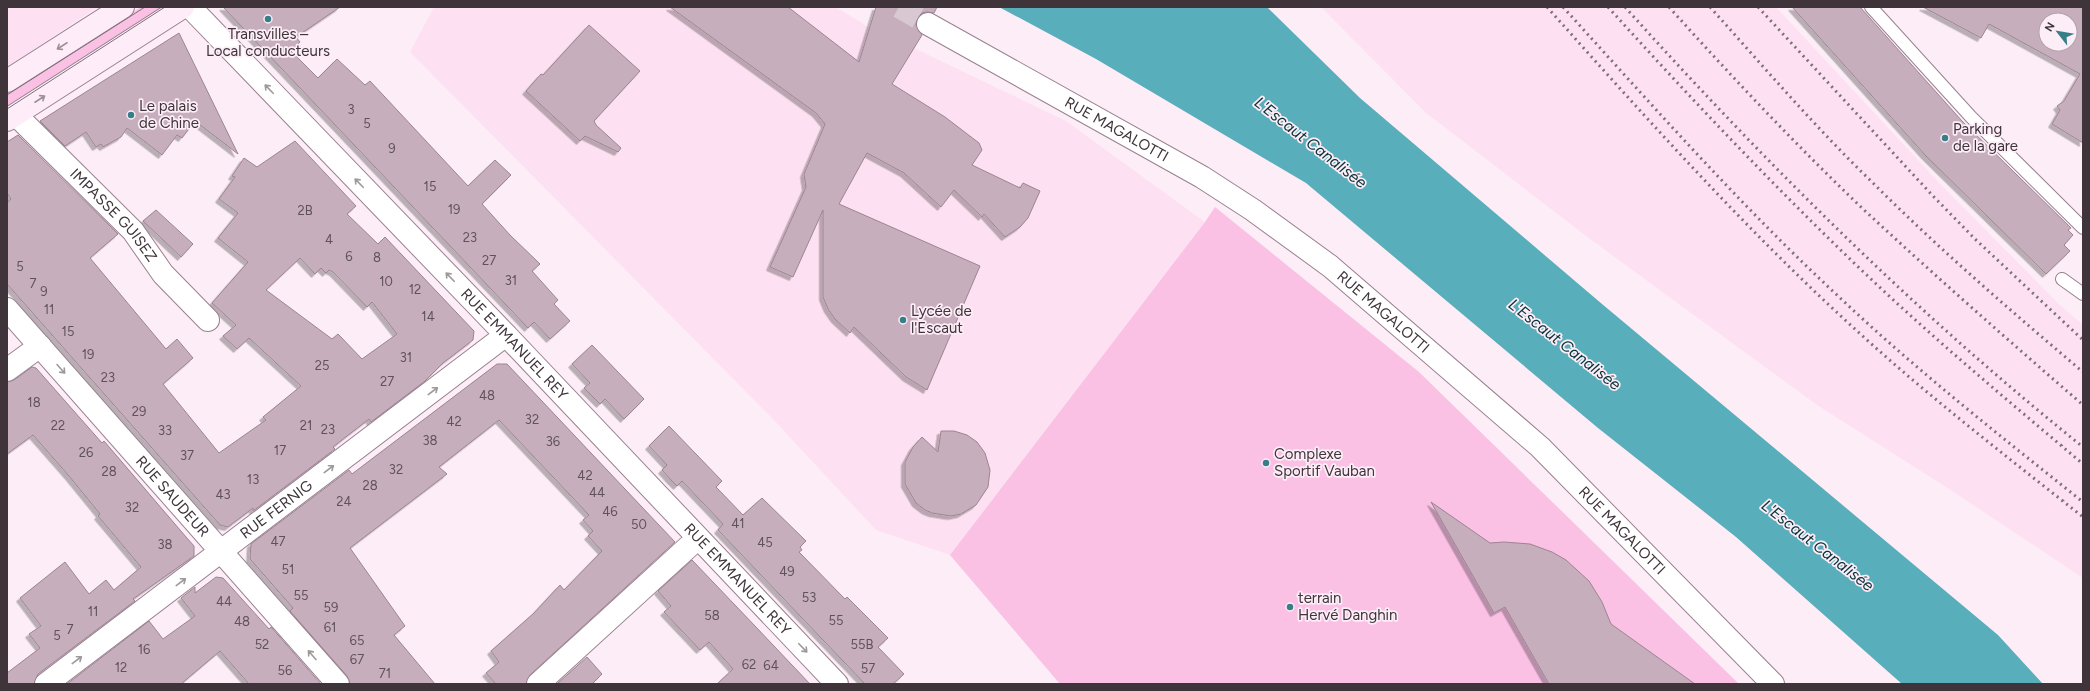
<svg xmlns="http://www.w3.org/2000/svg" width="2090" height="691" viewBox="0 0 2090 691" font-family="Figtree,sans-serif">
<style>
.built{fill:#fde1f2}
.green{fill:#fac1e5}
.water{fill:#59aebb}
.building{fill:#c7aebd;stroke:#9c8493;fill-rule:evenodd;filter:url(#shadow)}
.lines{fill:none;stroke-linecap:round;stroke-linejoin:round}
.minor-tunnel{stroke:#d7c8d1;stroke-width:22;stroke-dasharray:22 11;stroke-linecap:butt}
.service-casing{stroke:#998190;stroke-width:14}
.minor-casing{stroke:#998190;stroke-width:24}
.secondary-casing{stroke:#998190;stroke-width:24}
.service{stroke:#fff;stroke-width:12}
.minor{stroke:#fff;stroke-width:22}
.secondary{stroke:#feedf8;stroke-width:22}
.tram{stroke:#7d7179;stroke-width:1}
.rail{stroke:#7d7179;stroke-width:3;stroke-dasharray:2 4;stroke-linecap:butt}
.oneway{stroke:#9e9099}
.oneway2{stroke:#9e9a9c}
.poi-dot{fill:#377e88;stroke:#fdedf7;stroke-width:1.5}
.labels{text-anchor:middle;stroke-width:3.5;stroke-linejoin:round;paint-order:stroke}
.number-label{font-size:13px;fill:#60525b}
.poi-label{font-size:15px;fill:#3e343a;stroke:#fdedf7;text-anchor:start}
.street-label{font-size:15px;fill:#3e343a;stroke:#fdedf7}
.water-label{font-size:16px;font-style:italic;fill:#083339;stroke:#fdedf7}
</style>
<defs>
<filter id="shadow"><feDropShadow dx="-3.5" dy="3.5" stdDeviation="0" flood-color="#0004"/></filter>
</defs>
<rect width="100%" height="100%" fill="#fdedf7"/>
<path class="built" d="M7,7H98L7,67Z
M434,7H836L870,28L878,7H937L914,48L1066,121L1205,222L950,555L876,530L772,418L410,52Z
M1321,7H1776L1945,189L2060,305L2083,325V578L1946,487L1817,405L1590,239L1425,112Z"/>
<path class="green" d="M141,7H170L7,111V92Z
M1215,207L1419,372L1739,684H1060L950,555L1205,222Z"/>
<path class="water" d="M999,7H1267L1360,98L1602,304L1998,635L2043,684H1902L1736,537L1598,428L1306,183L1096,59Z"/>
<path class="building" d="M223,7H340L296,37L300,42L291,51L318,78L337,59L365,85L370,81L468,186L495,160L511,175L482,204L510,235L540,264L532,271L558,300L554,304L570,321L550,339L534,322L528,328Z
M670,7H788L859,62L876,7H937L934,13L927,12L922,13L917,18L916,25L922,35L892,84L945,117L979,143L982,150L972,165L1020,188L1023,183L1040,191L1028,218L1020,227L1005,237L984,214L982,217L954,190L941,207L904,173L867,153L839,204L980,266L927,390L906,377L854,327L850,333L835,319L828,309L823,297V210L793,277L770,267L806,187L804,174L825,124L816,113Z
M1792,7H1860L1962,121L2071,228L2068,230L2073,235L2064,245L2070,251L2046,274L1925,155Z
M1923,7H2083V143L2052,124L2060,110L2057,106L2064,101L2080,74L1989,24L1981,38ZM2046,20H2070V44H2046Z
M589,25L640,71L594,121L596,125L621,148L618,152L585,136L580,141L526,91L541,74L543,75Z
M179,33L238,154L195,121L182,138L177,135L162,155L127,128L121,137L103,147L101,144L96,147L86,132L65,146L40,121Z
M18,135L118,234L90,258L166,349L177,339L193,358L163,384L219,453L266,420L263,417L301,386L249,338L237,349L223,336L236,325L212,303L248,262L218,238L238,213L219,199L235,177L232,176L244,158L257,167L295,141L356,206L347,214L378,244L385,237L474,331L473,340L443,363L425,381L371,422L369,419L347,436L333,447L335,449L253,511V508L228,527L220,525L7,284V203L11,199L7,193V142ZM300,258L315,274L321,268L326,273L329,270L333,272L367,307L372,302L397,334L362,359L338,334L332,339L266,290Z
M156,210L193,244L181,257L143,221Z
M592,345L644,399L624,419L605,399L600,404L584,388L590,383L572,364Z
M497,364H507L675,542L530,675L526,684H496L486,673L499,662L491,651L534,613L560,585L564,590L602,551L588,536L593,531L583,520L589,515L499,420L439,467L447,474L350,548L405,626L394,635L435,684H350L347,676L290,611L293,608L250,559L251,544L349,470L352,474Z
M32,367L36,368L102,443L104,441L186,537L194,546V556L133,599L135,601L38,674L34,684H7V673L40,648L29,634L41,626L20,598L65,562L89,594L106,580L114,590L141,567L98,516L100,514L69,476L33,435L7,454V382L14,380Z
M669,426L722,481L716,487L743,515L762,498L806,541L800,547L802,550L799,552L845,599L847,597L888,638L878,647L904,674L893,684H865L718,530L723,524L682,481L677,486L671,480L662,470L667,465L649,446Z
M941,431H954L967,435L977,442L985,453L990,470L988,487L976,505L961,514L951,516L932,513L925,510L916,503L905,484V462L913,447L922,437L938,452Z
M1431,502L1490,543L1504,542L1530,544L1552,552L1566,560L1589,581L1602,602L1611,624L1695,684H1549L1505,607L1494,613Z
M692,560L755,626L810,684H717L733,669L709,642L700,650L664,612L671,606L658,591Z
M216,577L223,578L269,629L271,627L321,684H249L220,651L181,684H67L149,621L163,639L195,616L181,598L195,587V593Z
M587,657L602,674L592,684H557Z"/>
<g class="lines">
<path class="minor-tunnel" d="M899,7L928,24"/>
<g class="service-casing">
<path id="service" d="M1871,7L1971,117L2083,228
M2062,279L2083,294"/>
</g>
<g class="minor-casing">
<g id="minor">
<path id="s1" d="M190,7L506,335L837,684"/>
<path id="s2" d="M928,24L1202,177L1253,210L1330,266L1540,447L1773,684"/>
<path id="s3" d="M16,115L133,231L163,274L208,320"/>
<path id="s4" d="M7,309L338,684"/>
<path d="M7,370L40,346"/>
<path id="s5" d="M46,684L506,335"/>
<path d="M538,684L698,538"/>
</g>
</g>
<g class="secondary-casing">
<path id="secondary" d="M7,81L123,7
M7,120L183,7"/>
</g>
<use href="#service" class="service"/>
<use href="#minor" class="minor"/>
<use href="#secondary" class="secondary"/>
<path class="tram" d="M7,95L145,7
M7,109L165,7"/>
<path class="rail" d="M1547,7C1646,118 1746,230 1856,330C1928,396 2006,456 2083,517
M1563,7C1652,105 1740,205 1837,295C1915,369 1999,435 2083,502
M1608,7C1693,101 1781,194 1873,281C1941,345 2012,404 2083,464
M1625,7C1767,165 1917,314 2083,447
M1669,7C1731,76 1795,144 1862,208C1934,275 2008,340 2083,405
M1710,7C1763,66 1815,127 1872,182C1939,249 2011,311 2083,372
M1758,7L1933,196L1975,239L2083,340"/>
</g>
<defs><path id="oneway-shaft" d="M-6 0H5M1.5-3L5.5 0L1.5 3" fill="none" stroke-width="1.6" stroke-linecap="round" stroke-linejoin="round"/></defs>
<g class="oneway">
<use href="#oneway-shaft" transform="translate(62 46) rotate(147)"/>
<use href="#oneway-shaft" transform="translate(40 99) rotate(-33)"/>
</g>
<g class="oneway2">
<use href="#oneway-shaft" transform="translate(269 89) rotate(-134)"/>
<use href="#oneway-shaft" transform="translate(359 183) rotate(-134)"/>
<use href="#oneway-shaft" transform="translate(450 277) rotate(-134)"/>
<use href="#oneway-shaft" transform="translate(61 369) rotate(48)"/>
<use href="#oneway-shaft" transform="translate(433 391) rotate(-37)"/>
<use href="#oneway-shaft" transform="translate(329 469) rotate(-37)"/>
<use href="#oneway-shaft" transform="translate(181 582) rotate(-37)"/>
<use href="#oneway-shaft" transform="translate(803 648) rotate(46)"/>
<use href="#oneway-shaft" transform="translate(312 655) rotate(-131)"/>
<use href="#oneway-shaft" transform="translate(77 660) rotate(-37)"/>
</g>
<g class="poi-dot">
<circle cx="268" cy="19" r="4"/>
<circle cx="131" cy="115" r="4"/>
<circle cx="1945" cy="138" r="4"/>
<circle cx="903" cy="320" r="4"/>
<circle cx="1266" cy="463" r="4"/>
<circle cx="1290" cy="607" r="4"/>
</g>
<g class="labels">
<g class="number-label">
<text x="351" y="114">3</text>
<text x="367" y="128">5</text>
<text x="392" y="153">9</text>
<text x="430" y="191">15</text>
<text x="454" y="214">19</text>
<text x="305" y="215">2B</text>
<text x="470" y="242">23</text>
<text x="329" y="244">4</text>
<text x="349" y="261">6</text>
<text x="377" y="262">8</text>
<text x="489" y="265">27</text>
<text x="20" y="271">5</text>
<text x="511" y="285">31</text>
<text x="386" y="286">10</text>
<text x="33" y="288">7</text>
<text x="415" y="294">12</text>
<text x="44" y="296">9</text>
<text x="49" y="314">11</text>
<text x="428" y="321">14</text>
<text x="68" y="336">15</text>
<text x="88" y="359">19</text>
<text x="406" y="362">31</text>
<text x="322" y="370">25</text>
<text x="108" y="382">23</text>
<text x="387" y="386">27</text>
<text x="487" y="400">48</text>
<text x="34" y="407">18</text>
<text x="139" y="416">29</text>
<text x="532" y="424">32</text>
<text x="454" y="426">42</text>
<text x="58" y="430">22</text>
<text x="306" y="430">21</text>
<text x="328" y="434">23</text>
<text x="165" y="435">33</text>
<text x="430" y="445">38</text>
<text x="553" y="446">36</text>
<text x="280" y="455">17</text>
<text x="86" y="457">26</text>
<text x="187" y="460">37</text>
<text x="396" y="474">32</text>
<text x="109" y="476">28</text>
<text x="585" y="480">42</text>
<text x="253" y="484">13</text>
<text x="370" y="490">28</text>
<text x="597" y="497">44</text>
<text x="223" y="499">43</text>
<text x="344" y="506">24</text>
<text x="132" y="512">32</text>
<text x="610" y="516">46</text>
<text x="738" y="528">41</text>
<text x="639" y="529">50</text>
<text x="278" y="546">47</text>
<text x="765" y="547">45</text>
<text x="165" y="549">38</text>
<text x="288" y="574">51</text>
<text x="787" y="576">49</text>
<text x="301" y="600">55</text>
<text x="809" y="602">53</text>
<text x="224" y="606">44</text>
<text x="331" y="612">59</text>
<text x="93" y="616">11</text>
<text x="712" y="620">58</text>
<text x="836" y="625">55</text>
<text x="242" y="626">48</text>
<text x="330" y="632">61</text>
<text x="70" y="634">7</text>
<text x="57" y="640">5</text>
<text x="357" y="645">65</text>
<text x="262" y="649">52</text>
<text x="862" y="649">55B</text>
<text x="144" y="654">16</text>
<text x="357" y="664">67</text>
<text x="749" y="669">62</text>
<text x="771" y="670">64</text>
<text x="121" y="672">12</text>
<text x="868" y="673">57</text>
<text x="285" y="675">56</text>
<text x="385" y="678">71</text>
</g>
<g class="poi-label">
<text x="268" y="39" text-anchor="middle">Transvilles –<tspan x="268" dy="17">Local conducteurs</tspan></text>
<text x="139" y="111">Le palais<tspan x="139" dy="17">de Chine</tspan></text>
<text x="1953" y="134">Parking<tspan x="1953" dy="17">de la gare</tspan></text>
<text x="911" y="316">Lycée de<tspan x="911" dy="17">l'Escaut</tspan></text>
<text x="1274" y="459">Complexe<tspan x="1274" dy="17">Sportif Vauban</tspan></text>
<text x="1298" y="603">terrain<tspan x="1298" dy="17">Hervé Danghin</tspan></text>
</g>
<g class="street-label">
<text dy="5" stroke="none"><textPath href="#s2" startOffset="216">RUE MAGALOTTI</textPath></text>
<text dy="5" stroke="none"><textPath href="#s3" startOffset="140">IMPASSE GUISEZ</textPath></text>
<text dy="5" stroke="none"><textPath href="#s2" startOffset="540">RUE MAGALOTTI</textPath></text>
<text dy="5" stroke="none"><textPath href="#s1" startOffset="468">RUE EMMANUEL REY</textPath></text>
<text dy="5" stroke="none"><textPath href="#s4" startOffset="250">RUE SAUDEUR</textPath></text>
<text dy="5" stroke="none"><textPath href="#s5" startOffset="289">RUE FERNIG</textPath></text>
<text dy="5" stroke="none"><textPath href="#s2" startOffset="864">RUE MAGALOTTI</textPath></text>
<text dy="5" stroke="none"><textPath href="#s1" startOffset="792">RUE EMMANUEL REY</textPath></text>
</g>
<g class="water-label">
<text transform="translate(1311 142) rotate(38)" y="6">L'Escaut Canalisée</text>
<text transform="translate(1565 344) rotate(38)" y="6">L'Escaut Canalisée</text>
<text transform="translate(1818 545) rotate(38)" y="6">L'Escaut Canalisée</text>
</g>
</g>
<rect width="2090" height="691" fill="none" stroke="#3e343a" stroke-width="16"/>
<g transform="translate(2058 32) rotate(301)"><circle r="19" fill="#fdedf7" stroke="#b1a3ab"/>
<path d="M0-3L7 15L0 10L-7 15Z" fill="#377e88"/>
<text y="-6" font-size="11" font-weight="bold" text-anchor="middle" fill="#3e343a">N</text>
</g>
</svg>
